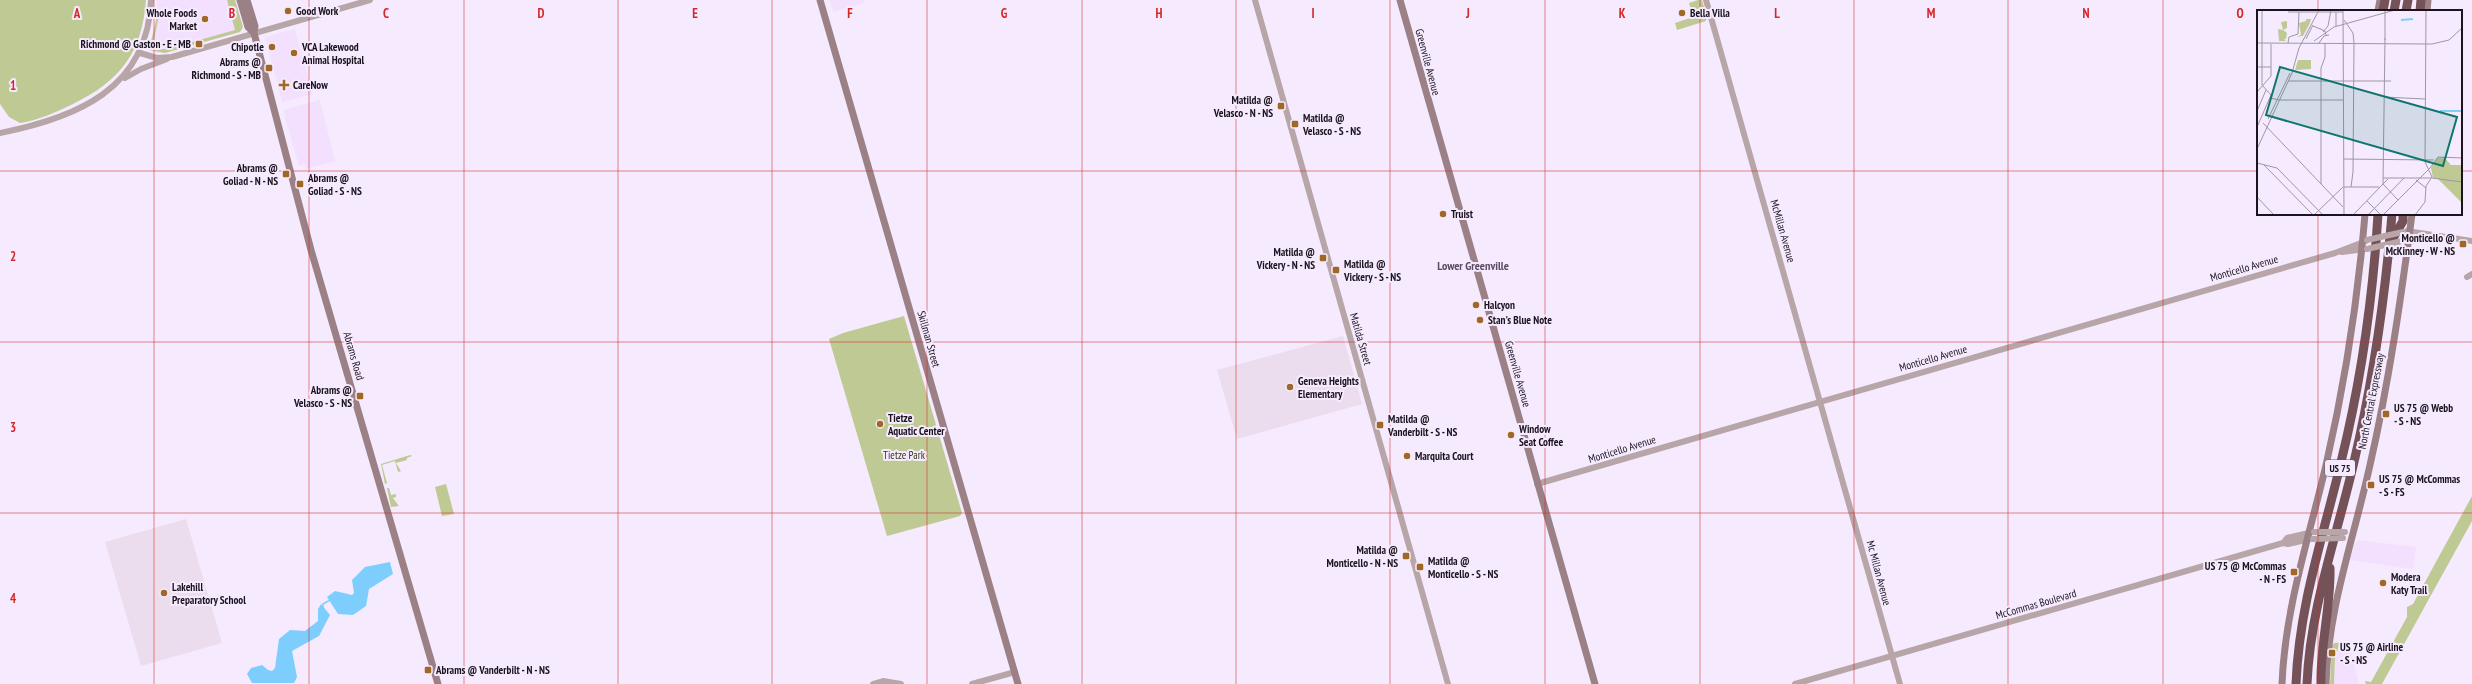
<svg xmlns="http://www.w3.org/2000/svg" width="2472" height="684" viewBox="0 0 2472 684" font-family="'PT Sans Narrow',sans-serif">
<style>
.built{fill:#f2e0fe}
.education{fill:#ebdcee}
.green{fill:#bfc994}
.water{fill:#7dcefc}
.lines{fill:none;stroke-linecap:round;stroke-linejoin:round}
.stream{stroke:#7dcefc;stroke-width:1.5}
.tertiary{stroke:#b7a5a8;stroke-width:6}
.secondary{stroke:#9b8186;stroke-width:7}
.motorway{stroke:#745258;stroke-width:9}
.tertiary-bridge{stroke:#b7a5a8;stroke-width:6}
.grid{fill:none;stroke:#d62828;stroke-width:1;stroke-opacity:0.55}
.poi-dot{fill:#9f6824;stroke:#f6ebfe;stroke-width:1.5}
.labels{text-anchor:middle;stroke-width:4;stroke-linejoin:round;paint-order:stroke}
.shield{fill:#f6ebfe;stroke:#5d5462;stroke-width:1}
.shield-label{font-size:10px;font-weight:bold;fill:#1b141f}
.poi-label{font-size:11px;font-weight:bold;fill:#1b141f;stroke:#f6ebfe;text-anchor:start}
.street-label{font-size:11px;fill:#1b141f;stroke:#f6ebfe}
.park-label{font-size:11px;fill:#343918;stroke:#f6ebfe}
.neighbourhood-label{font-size:12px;font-weight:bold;fill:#5b4b65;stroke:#f6ebfe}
.inset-river{fill:none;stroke:#7dcefc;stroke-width:2}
.inset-road{fill:none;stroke:#9e95a5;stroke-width:1}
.view{fill:#0f766e;fill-opacity:0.15;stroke:#0f766e;stroke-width:2}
.inset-edge{fill:none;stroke:#1b141f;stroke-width:2}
.grid-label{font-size:13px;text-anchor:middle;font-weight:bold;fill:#d62828;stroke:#f6ebfe;stroke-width:4;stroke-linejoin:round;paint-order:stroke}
</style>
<rect width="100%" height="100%" fill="#f6ebfe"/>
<path class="built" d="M157,0H236L243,30L165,53H156L149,50L148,48L154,30Z
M830,0H863L864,3L833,12Z
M295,29L313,94L282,102L265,37Z
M320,100L335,161L306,169L304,164L299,166L283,110Z
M2358,540L2416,547L2413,569L2349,560L2355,543Z
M2349,644L2359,684H2334L2335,656L2339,646Z"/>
<path class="education" d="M1343,336L1362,404L1237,439L1217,370Z
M186,519L222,643L141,666L105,542Z"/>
<path class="green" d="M0,0H146C142,53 120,81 73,104C56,112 39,120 20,123L9,117L0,104Z
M227,0H235L243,27L240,32L165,53L149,50L158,12L163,14L159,15L153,45L155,49H167L235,30Z
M1698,0H1702L1707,17L1706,21L1677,30L1675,23L1693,17L1689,3Z
M904,316L962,513L960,516L887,536L829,339L843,333Z
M410,455L412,456L407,458V460L396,463L401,471L398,472L395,461L382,465L387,483L385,484L381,464Z
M446,484L454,514L442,516L435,487Z
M387,488H389L391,495L396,494V497L393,498L399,506L391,507Z
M2472,496V521L2382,684H2366L2365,681L2371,682L2407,617V607L2413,604Z
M2346,642L2348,644L2339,646L2335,656L2334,684H2330L2332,646L2334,643Z"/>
<path class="water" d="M390,562L393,574L369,589L366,606L353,615L338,614L327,597L335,591L352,595L354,593L352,580L365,567Z
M321,604L330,615L319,636L292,651L297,677L294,683H252L247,674L251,668L262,665L268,670L272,671L275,668L279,639L290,630L305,631L318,621V609Z"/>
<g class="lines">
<path class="stream" d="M323,607V604L330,600"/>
<path class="tertiary" d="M1255,0L1448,684
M1706,0L1900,684
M140,53L157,58L172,57L370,0
M125,78L141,69L167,59
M0,133C76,118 148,89 151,0
M2407,231L2472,241
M2406,240L2438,237
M2342,252L2365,249
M2467,277L2472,274
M1537,484L2335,253L2366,241
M2283,543L2287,538L2313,532
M873,684L883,681L901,684
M972,684L1015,672
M1795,684L2283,543L2288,544L2310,539"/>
<path class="secondary" d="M240,0L248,27L254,33
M247,0L255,26L254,33L311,250L438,684
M820,0L1018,684
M1400,0L1595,684
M2378,11L2380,0
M2427,11L2428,0
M2282,684C2285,608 2309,538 2326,465C2345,383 2358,298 2365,214
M2326,684C2328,608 2354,538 2370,465C2389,382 2401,298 2412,214"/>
<path class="motorway" d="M2383,11L2385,0
M2394,11L2396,0
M2406,11L2408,0
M2420,11L2421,0
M2392,240L2403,221V214
M2296,684C2299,606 2323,537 2341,462C2361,381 2373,297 2378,214
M2307,684C2310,608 2337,536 2354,462C2373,381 2385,298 2392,214
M2321,684C2320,645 2331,607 2330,568"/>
<path class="tertiary-bridge" d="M2367,240L2403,232
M2367,249L2402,241
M2314,532H2345
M2313,539L2343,538"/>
</g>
<path class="grid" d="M154,0V684M309,0V684M464,0V684M618,0V684M772,0V684M927,0V684M1082,0V684M1236,0V684M1390,0V684M1545,0V684M1700,0V684M1854,0V684M2008,0V684M2163,0V684M2318,0V11M0,171H2258M2461,171H2472M2318,214V684M0,342H2472M0,513H2472"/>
<g class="poi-dot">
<circle cx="288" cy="11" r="4"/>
<circle cx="1682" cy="13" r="4"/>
<circle cx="205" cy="19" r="4"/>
<rect x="195" y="40" width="8" height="8" rx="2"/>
<circle cx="272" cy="47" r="4"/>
<circle cx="294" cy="53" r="4"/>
<rect x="265" y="64" width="8" height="8" rx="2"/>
<path d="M282 79h4v4h4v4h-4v4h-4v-4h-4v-4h4z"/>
<rect x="1277" y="102" width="8" height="8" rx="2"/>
<rect x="1291" y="120" width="8" height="8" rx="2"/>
<rect x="282" y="170" width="8" height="8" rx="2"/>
<rect x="296" y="180" width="8" height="8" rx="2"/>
<circle cx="1443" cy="214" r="4"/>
<rect x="2459" y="240" width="8" height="8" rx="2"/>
<rect x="1319" y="254" width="8" height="8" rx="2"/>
<rect x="1332" y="266" width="8" height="8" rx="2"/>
<circle cx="1476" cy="305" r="4"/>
<circle cx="1480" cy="320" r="4"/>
<circle cx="1290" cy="387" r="4"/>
<rect x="356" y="392" width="8" height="8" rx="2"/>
<rect x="2382" y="410" width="8" height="8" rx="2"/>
<circle cx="880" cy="424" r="4"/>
<rect x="1376" y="421" width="8" height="8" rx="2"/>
<circle cx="1511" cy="435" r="4"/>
<circle cx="1407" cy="456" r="4"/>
<rect x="2367" y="481" width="8" height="8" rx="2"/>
<rect x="1402" y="552" width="8" height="8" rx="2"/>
<rect x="1416" y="563" width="8" height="8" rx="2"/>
<rect x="2290" y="568" width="8" height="8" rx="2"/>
<circle cx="2383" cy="583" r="4"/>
<circle cx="164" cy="593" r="4"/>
<rect x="2328" y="649" width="8" height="8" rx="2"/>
<rect x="424" y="666" width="8" height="8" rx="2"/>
</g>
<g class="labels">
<rect class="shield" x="2325" y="460" width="30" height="16" rx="3"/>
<g class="shield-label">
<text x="2340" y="472">US 75</text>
</g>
<g class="poi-label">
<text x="296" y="15">Good Work</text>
<text x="197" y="17" text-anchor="end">Whole Foods<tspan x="197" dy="13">Market</tspan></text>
<text x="1690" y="17">Bella Villa</text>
<text x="191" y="48" text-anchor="end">Richmond @ Gaston - E - MB</text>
<text x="264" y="51" text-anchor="end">Chipotle</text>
<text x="302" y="51">VCA Lakewood<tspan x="302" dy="13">Animal Hospital</tspan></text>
<text x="261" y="66" text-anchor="end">Abrams @<tspan x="261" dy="13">Richmond - S - MB</tspan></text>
<text x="293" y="89">CareNow</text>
<text x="1273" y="104" text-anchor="end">Matilda @<tspan x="1273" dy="13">Velasco - N - NS</tspan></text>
<text x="1303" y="122">Matilda @<tspan x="1303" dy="13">Velasco - S - NS</tspan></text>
<text x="278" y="172" text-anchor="end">Abrams @<tspan x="278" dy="13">Goliad - N - NS</tspan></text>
<text x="308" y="182">Abrams @<tspan x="308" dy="13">Goliad - S - NS</tspan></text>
<text x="1451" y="218">Truist</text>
<text x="2455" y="242" text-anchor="end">Monticello @<tspan x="2455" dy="13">McKinney - W - NS</tspan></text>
<text x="1315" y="256" text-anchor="end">Matilda @<tspan x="1315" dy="13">Vickery - N - NS</tspan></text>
<text x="1344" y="268">Matilda @<tspan x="1344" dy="13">Vickery - S - NS</tspan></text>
<text x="1484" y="309">Halcyon</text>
<text x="1488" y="324">Stan's Blue Note</text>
<text x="1298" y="385">Geneva Heights<tspan x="1298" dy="13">Elementary</tspan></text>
<text x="352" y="394" text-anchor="end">Abrams @<tspan x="352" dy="13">Velasco - S - NS</tspan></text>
<text x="2394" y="412">US 75 @ Webb<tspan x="2394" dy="13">- S - NS</tspan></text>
<text x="888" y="422">Tietze<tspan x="888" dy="13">Aquatic Center</tspan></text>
<text x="1388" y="423">Matilda @<tspan x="1388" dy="13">Vanderbilt - S - NS</tspan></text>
<text x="1519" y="433">Window<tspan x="1519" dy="13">Seat Coffee</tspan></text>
<text x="1415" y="460">Marquita Court</text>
<text x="2379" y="483">US 75 @ McCommas<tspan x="2379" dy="13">- S - FS</tspan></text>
<text x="1398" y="554" text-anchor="end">Matilda @<tspan x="1398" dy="13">Monticello - N - NS</tspan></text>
<text x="1428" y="565">Matilda @<tspan x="1428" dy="13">Monticello - S - NS</tspan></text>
<text x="2286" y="570" text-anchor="end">US 75 @ McCommas<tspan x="2286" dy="13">- N - FS</tspan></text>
<text x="2391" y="581">Modera<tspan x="2391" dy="13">Katy Trail</tspan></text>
<text x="172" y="591">Lakehill<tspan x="172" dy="13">Preparatory School</tspan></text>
<text x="2340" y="651">US 75 @ Airline<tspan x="2340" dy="13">- S - NS</tspan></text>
<text x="436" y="674">Abrams @ Vanderbilt - N - NS</text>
</g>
<g class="street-label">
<text transform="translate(1428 62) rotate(75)" y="4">Greenville Avenue</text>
<text transform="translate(1783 231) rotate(74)" y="4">McMillan Avenue</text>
<text transform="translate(2244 268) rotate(-16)" y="4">Monticello Avenue</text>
<text transform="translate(929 339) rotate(74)" y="4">Skillman Street</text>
<text transform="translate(1361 339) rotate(74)" y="4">Matilda Street</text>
<text transform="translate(354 356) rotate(74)" y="4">Abrams Road</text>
<text transform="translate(1933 358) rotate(-16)" y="4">Monticello Avenue</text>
<text transform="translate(1518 374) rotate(74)" y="4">Greenville Avenue</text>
<text transform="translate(2371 401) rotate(-79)" y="4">North Central Expressway</text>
<text transform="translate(1622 449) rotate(-17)" y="4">Monticello Avenue</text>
<text transform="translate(1879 573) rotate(75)" y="4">Mc Millan Avenue</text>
<text transform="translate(2036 604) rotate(-16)" y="4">McCommas Boulevard</text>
</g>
<g class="park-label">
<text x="904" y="459">Tietze Park</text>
</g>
<g class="neighbourhood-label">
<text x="1473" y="270">Lower Greenville</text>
</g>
</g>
<g transform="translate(2257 10)">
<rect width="205" height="205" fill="#f6ebfe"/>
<path d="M49,9H54L53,13L46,26L39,27L44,25L42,13L49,11ZM30,11V18L26,20L30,23L29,29H27L29,31H22L21,19L26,20L24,12ZM41,50H54V59L38,60ZM187,147L194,155H205V193L180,168H176L174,158L180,148Z" fill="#bfc994"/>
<path class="inset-river" d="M144,10L156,9M183,101H205"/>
<path class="inset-road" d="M86,0L87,205M31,2H86M87,10L96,23L97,33M56,16L68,21L69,25M79,16V2M66,22L71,16L74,0M49,29L56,15M128,30V0M57,31L77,17L138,0M0,33L175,34L192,30L205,18M31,33L32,27L41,24L42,2M62,33L67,26L72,25M0,57H14M31,71H134M0,82L14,66V34M127,87L168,89M13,88L22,90H86M0,101L9,80M11,109L33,63M6,113L86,197M0,117L14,85L5,75V0M0,139L35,63L42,38L62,0M86,149L177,150M0,153L20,158L66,205M7,155L56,205M173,158L181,147L205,148M126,168H174M175,168L205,172M131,169L126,174L141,190M159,170L169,178M64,174V58L68,47V33M87,177H122M94,177L96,162L97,33M0,187L17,205M110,191L124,205M57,205L86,177M96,205L126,174L128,28M111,205L147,168M126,205L173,158M158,205L168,192L169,176L175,167L168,152L169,0"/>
<path class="view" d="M23,57L200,107L186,156L9,105Z"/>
<rect width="205" height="205" class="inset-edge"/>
</g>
<g class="grid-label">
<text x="77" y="18">A</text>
<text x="232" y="18">B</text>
<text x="386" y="18">C</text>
<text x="541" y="18">D</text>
<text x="695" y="18">E</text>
<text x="850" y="18">F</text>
<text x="1004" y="18">G</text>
<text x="1159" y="18">H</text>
<text x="1313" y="18">I</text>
<text x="1468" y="18">J</text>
<text x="1622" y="18">K</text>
<text x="1777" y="18">L</text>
<text x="1931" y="18">M</text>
<text x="2086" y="18">N</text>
<text x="2240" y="18">O</text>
<text x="13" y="90">1</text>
<text x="13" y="261">2</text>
<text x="13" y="432">3</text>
<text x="13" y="603">4</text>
</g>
</svg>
